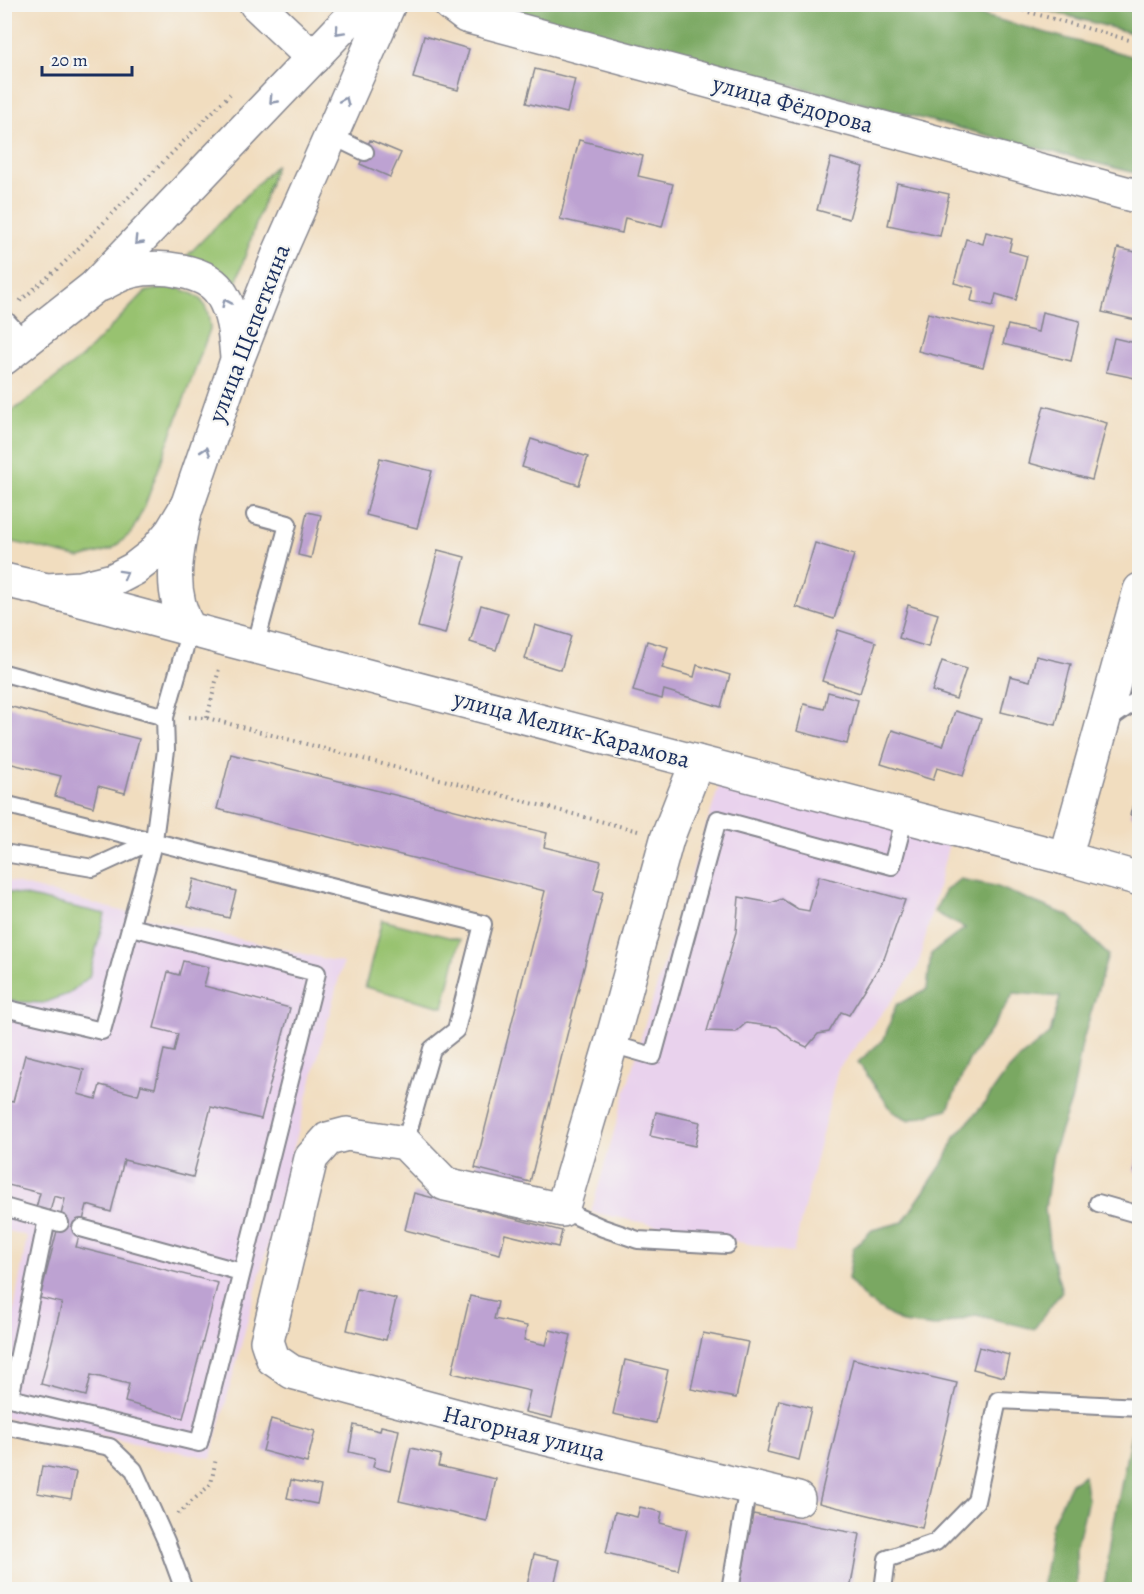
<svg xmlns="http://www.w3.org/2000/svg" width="1144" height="1594" viewBox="0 0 1144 1594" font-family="Alegreya,serif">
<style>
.built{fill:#e9d2ed}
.green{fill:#98c26f;stroke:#5a7866;stroke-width:1.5}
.forest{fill:#7aa862;stroke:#4a6c60;stroke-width:1.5}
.building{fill:#bda2d2}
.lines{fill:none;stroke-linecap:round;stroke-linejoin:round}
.service-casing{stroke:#86868e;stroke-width:20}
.minor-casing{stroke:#86868e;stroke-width:36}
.tertiary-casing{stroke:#86868e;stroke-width:36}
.primary-casing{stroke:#86868e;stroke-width:36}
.path{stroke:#86868e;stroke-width:4;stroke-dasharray:1.5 4.5;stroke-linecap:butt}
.service{stroke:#fff;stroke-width:16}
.minor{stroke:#fff;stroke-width:33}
.tertiary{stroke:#fff;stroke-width:33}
.primary{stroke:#fff;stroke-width:33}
.oneway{stroke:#8d97ae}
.labels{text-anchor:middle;stroke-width:4.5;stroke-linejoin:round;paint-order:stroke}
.street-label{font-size:24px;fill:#1b2f5e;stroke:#f6f6f2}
</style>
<rect width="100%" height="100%" fill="#f6f6f2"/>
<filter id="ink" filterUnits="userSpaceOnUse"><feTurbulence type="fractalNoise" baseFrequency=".0167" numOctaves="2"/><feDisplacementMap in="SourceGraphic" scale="12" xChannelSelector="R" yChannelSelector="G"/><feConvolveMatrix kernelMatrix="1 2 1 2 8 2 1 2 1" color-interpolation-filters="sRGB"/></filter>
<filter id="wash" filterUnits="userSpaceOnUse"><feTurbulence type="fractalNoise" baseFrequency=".008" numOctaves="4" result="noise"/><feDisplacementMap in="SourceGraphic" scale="24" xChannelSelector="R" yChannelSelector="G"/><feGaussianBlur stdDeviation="1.35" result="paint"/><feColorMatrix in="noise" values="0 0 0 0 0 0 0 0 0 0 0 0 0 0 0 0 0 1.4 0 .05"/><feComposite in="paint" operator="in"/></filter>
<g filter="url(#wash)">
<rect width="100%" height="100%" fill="#f1ddbf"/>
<path class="built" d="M722,776L951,835L918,967L838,1069L793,1253L591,1212L642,1034Z
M4,880L144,917L343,963L211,1458L5,1418V1363L27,1236L5,1230Z"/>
<path class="green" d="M276,165L234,289L183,260Z
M170,286C198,293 208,299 210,329L144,508L131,533L112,549L80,558L5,540V415L21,405L82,357L145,292Z
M4,891L105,914L89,977L68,994L43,1003L18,1002L5,999Z
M382,920L460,940L443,1007L365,987Z"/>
<path class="forest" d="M489,5H944L1139,58V174L490,8Z
M1027,5H1108L1139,12V35Z
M960,879L995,886L1069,916L1108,955L1082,1043L1072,1098L1053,1153L1045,1209L1050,1251L1062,1291L1034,1329L976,1315L934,1327L902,1323L867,1301L848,1279L853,1249L872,1230L903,1222L945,1160L955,1137L983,1105L1005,1074L1021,1057L1050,1033L1060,997L1014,993L996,1022L969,1060L948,1109L909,1120L893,1112L858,1062L884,1039L896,1005L927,989L931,954L965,928L934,912L945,891Z
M1131,1434L1139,1435V1589H1104L1111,1538Z
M1084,1475L1088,1500L1076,1549L1077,1589H1042L1052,1523L1071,1483Z"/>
<g id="blocks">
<path class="building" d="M424,36L469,49L458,90L413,78Z
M535,69L575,79L567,113L526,103Z
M370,140L401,153L390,177L360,164Z
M579,140L643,156L638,176L673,184L662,227L625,218L622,233L560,219Z
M831,158L863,167L849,219L817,210Z
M897,183L949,194L940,236L888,225Z
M986,232L1012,239L1009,251L1027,256L1016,300L996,294L993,306L971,301L974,288L954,283L966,239L983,244Z
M1118,248L1140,253V321L1102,312Z
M1042,312L1080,321L1071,361L1003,344L1008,325L1038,332Z
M928,313L993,329L983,367L918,351Z
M1114,338L1140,344V379L1106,372Z
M1044,406L1107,423L1092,480L1029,463Z
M531,439L588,457L579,485L522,467Z
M380,458L432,471L417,528L366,515Z
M307,512L321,515L311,558L298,555Z
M815,543L854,555L834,619L796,607Z
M438,550L465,557L445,634L418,627Z
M481,605L508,613L496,650L470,642Z
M908,605L938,614L928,647L899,638Z
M535,625L571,636L561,670L525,659Z
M838,630L876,642L860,693L822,681Z
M647,641L668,647L662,668L694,677L697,665L730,675L721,707L664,690L662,699L633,691Z
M1036,656L1071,664L1056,725L1001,712L1010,676L1030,681Z
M942,661L966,669L956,699L932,691Z
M828,692L858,700L847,744L797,731L804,704L824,709Z
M4,705L139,739L125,793L98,786L93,807L55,796L61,776L4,762Z
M955,711L981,719L963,776L937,768L933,780L881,764L892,730L943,746Z
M231,754L547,833L544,847L601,861L594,890L603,892L530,1182L475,1168L545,891L217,809Z
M1139,782H1140V817L1130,815Z
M819,876L905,900L884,959L849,1015L841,1012L829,1032L818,1034L807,1047L794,1041L777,1027L746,1023L736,1032L707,1031L736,932L739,897L771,903L782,899L798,909L809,911Z
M194,879L236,891L229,918L187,907Z
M183,961L209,967L204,986L290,1008L261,1119L211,1107L193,1177L124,1160L111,1212L87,1205L76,1247L218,1283L183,1418L125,1402L129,1384L91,1375L86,1396L41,1384L62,1303L40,1298L65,1199L54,1196L49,1216L35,1212L40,1193L4,1184V1152L8,1138L4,1137V1100L13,1102L25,1055L84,1070L78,1094L96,1099L100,1085L138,1095L141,1085L155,1088L164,1050L174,1052L178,1034L154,1028L168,972L179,975Z
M656,1112L700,1122L695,1146L650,1136Z
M1139,1151H1140V1173L1134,1171Z
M414,1193L562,1231L558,1247L505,1234L500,1254L405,1230Z
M357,1289L396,1299L386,1340L347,1330Z
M470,1296L498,1302L494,1319L527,1326L524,1340L546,1345L550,1330L571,1335L552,1418L525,1412L530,1391L452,1373Z
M703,1333L748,1342L736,1398L691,1389Z
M979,1347L1009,1355L1004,1377L973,1369Z
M853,1359L957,1383L922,1528L819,1503Z
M625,1360L668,1370L656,1423L613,1414Z
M779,1400L811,1408L799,1460L767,1452Z
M271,1419L315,1431L307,1463L263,1451Z
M354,1425L380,1431L381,1426L399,1430L390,1471L373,1467L375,1458L349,1452Z
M411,1448L441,1455L438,1466L496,1479L487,1521L399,1501Z
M42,1466L76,1472L71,1499L37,1493Z
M291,1480L321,1486L317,1504L287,1498Z
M640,1507L662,1512L660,1523L687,1530L678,1570L606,1553L615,1512L637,1517Z
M753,1514L860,1534L850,1590H739Z
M534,1554L560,1560L553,1590H526Z"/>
</g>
</g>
<g filter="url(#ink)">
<use href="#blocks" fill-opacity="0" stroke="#86868e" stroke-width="1.5"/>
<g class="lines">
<g class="service-casing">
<path id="service" d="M330,135L365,152
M4,318L26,342
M255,515L288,524L255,647
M4,673L165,717
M1107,721L1140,698
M4,804L483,924L456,1030L432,1049L405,1143
M4,853L93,868L154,840
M4,1008L102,1031L154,840L166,750L165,717L190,630
M611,1044L653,1056L718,819L892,866L905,816
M1098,1203L1140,1215
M4,1207L60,1223
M562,1210L603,1228L638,1240L727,1245
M47,1219L10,1398L199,1443L317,973L131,927
M81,1228L241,1272
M4,1426L110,1447L134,1470L166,1541L184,1590
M730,1590L748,1487
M883,1590L887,1559L936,1542L976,1501L998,1400L1140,1407"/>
</g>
<g class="minor-casing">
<path id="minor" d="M256,4L313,58
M450,4L466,16L1140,197
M1140,590L1065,858L1140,879
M697,762L667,839L611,1044L562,1210L445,1184L405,1143L347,1134L328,1139L311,1158L267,1341L273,1359L292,1372L506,1429L798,1499"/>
</g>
<g class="tertiary-casing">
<path id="tertiary" d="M186,507C177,549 166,591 190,630
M48,591L226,639L1065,858"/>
</g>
<g class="primary-casing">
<path id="primary" d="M102,284C111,279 122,273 132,271C158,265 208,269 222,295C234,315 235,335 237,358
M4,358L94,287L364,4
M4,580L47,590L81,588L113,580L134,569L152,555L172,531L187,506L237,360L280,251L389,4"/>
</g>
<path class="path" d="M1000,4L1140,43
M20,301L64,263L230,94
M189,717L207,718L638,831
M207,718L219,669
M178,1514L211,1484L216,1458"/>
<use href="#service" class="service"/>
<use href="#minor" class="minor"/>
<use href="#tertiary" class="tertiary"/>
<use href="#primary" class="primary"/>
</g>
<defs><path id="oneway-chevron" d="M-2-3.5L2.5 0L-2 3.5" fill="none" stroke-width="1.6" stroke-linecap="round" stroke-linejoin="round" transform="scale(1.5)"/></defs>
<g class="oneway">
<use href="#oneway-chevron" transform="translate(339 31) rotate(133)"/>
<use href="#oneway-chevron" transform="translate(273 100) rotate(134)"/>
<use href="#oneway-chevron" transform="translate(345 101) rotate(-66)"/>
<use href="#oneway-chevron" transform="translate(138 241) rotate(134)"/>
<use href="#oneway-chevron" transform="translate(226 303) rotate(-114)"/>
<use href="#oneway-chevron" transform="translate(206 451) rotate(-71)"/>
<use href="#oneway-chevron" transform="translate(124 574) rotate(-29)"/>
</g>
</g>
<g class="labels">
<g class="street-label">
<text transform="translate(793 104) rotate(15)" y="8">улица Фёдорова</text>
<text transform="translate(249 333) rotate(-69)" y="8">улица Щепеткина</text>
<text transform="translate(572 729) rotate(15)" y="8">улица Мелик-Карамова</text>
<text transform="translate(524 1433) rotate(14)" y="8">Нагорная улица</text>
</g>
</g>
<rect width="1144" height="1594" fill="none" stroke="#f6f6f2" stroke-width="24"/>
<path d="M42 66v9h90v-9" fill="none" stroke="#1b2f5e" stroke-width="3"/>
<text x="51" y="66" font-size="18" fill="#1b2f5e" stroke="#f6f6f2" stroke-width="4.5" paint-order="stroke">20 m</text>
</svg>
